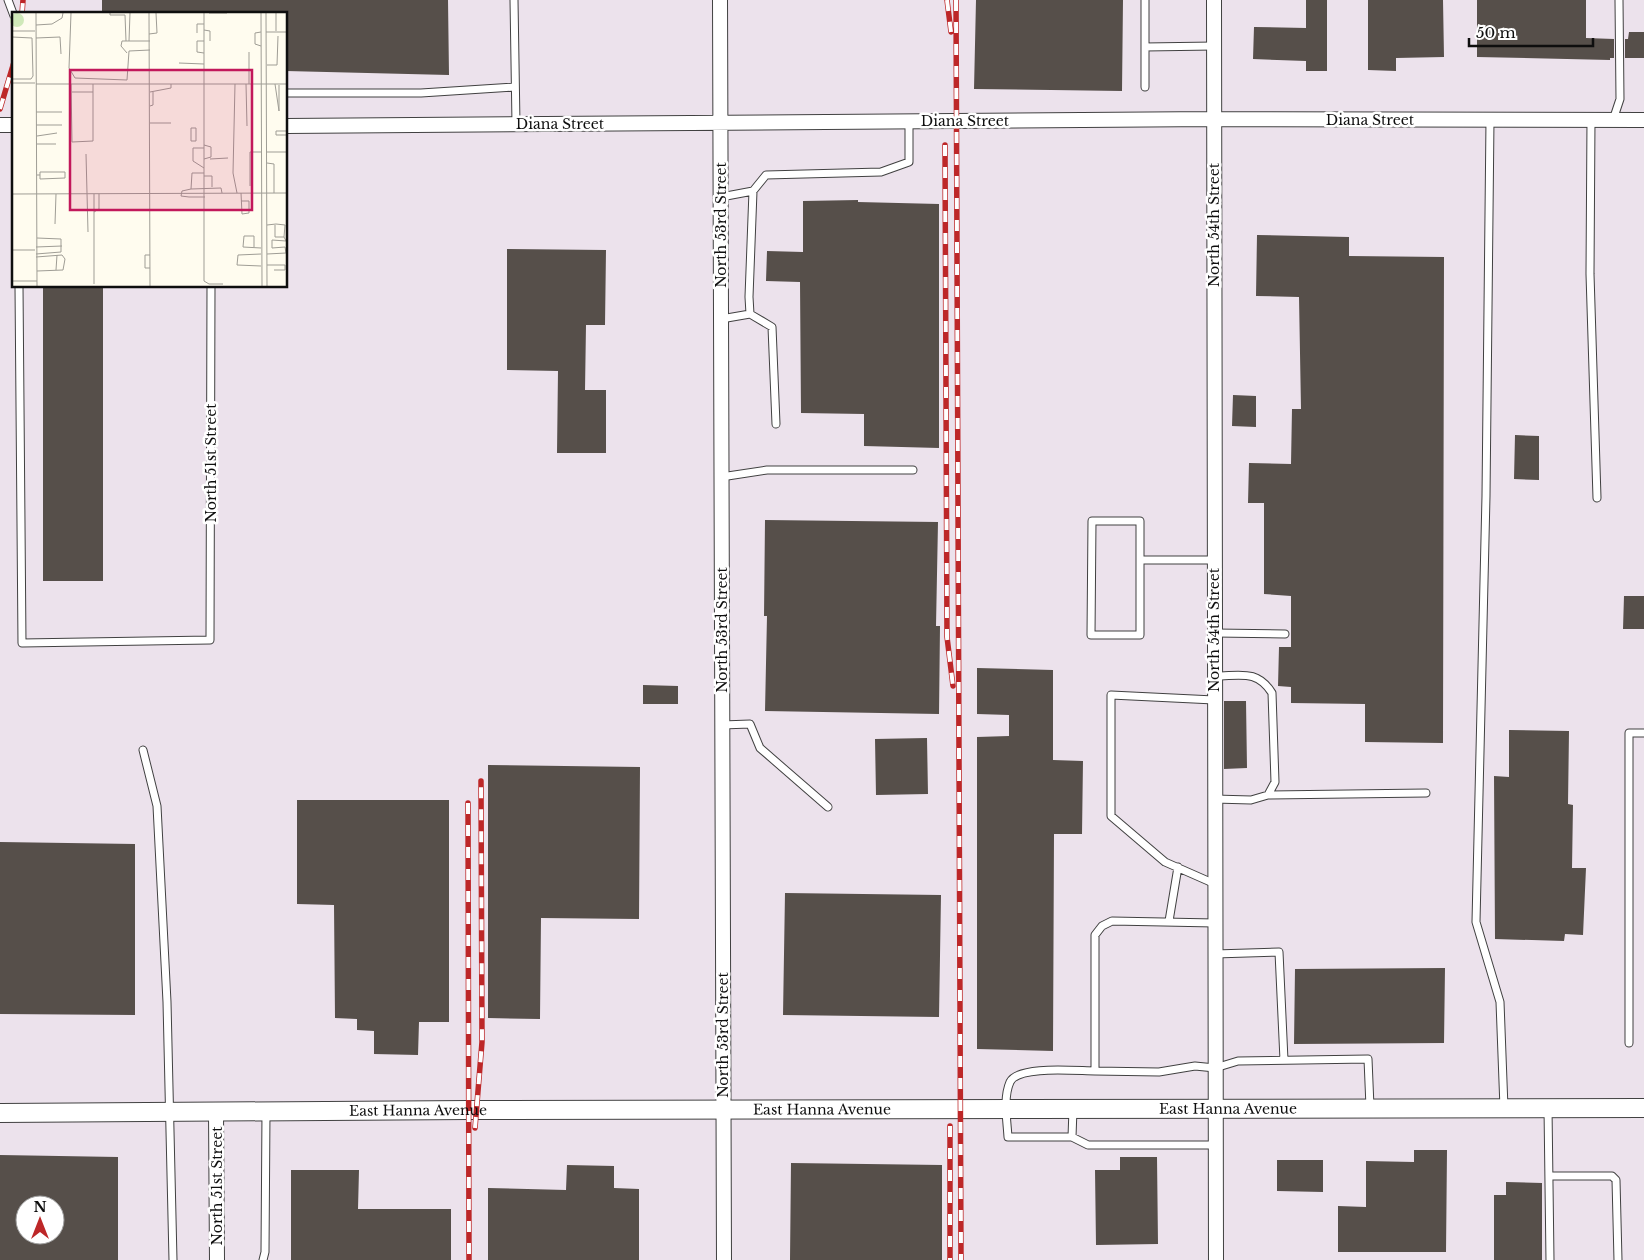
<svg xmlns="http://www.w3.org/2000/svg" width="1644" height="1260" viewBox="0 0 1644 1260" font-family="'Libre Baskerville',serif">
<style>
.industrial{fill:#ece2ec;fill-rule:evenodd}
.building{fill:#564f4a;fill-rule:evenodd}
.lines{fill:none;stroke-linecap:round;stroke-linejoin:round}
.service-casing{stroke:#414141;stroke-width:9}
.minor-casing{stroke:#414141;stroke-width:16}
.tertiary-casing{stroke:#414141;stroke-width:20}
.service{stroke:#fff;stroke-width:7}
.minor{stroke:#fff;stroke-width:14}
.tertiary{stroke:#fff;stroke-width:18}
.rail-casing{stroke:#bd2728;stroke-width:5.5}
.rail{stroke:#fff;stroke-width:4;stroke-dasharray:11;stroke-linecap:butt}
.labels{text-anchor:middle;stroke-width:5;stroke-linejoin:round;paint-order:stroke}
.street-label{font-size:14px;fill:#0e0e0e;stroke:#fff}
.inset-road{fill:none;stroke:#9f9d95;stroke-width:1}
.view{fill:#c2185b;fill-opacity:0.15;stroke:#c2185b;stroke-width:2.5}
.inset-edge{fill:none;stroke:#0e0e0e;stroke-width:2.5}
</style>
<rect width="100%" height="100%" fill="#fffcef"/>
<path class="industrial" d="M0,0H1644V1260H0ZM14,14H286V286H14ZM25,1205H55V1235H25Z"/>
<path class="building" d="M102,0H448L449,75L286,71V14H102Z
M976,0H1123L1122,91L974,89Z
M1306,0H1327V71H1306V61L1253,59L1254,27L1306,28Z
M1368,0H1443L1444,57L1396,58V71L1368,70Z
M1477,0H1586V38L1614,39V58H1610V60L1477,57Z
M1629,32H1644V58H1625V39H1628Z
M858,200V202L939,204V448L864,446V414L801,413L800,282L766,281L767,251L803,252V201Z
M1257,235L1349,237V256L1444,257L1443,743L1365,742V704L1291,703V687L1278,686L1279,647H1291V596L1264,594V503H1248L1249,463L1291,464L1292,409H1301L1299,297L1256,296Z
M507,249L606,250L605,325H586L585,390H606V453H557L558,371L507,370Z
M43,286H103V581H43Z
M1233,395L1256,396V427L1232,426Z
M1515,435L1539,436V480L1514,479Z
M765,520L938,522L936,626H940L939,714L765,711L767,616H764Z
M1624,596H1644V629H1623Z
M977,668L1053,670V760L1083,761L1082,834H1054L1053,1051L977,1049V737L1009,736V715L977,714Z
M643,685L678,686V704H643Z
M1224,701H1246L1247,768L1224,769Z
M1509,730L1569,731L1568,804L1573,805L1572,868H1586L1583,935L1565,934L1564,941L1495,939L1494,776L1509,777Z
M927,738L928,794L876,795L875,739Z
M488,765L640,767L639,919L541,918L540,1019L488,1018Z
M297,800H449V1022H419L418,1055L374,1054V1031L357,1030V1019L335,1018L334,905L297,904Z
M0,842L135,844V1015L0,1014Z
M785,893L941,895L939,1017L783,1015Z
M1445,968L1444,1043L1294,1044L1295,969Z
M1414,1150H1447L1446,1252H1338V1206L1366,1207V1161L1414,1162Z
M0,1155L118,1157V1260H0ZM25,1205H55V1235H25Z
M1120,1157H1157L1158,1244L1096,1245L1095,1170H1120Z
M1277,1160H1323V1192L1277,1191Z
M791,1163L942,1165V1260H790Z
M567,1165L614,1166V1188L639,1189V1260H488V1188L566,1190Z
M291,1170H359L358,1209H451V1260H291Z
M1506,1182L1542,1183V1260H1494V1195H1506Z"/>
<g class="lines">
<g class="service-casing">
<path id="service" d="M8,0L14,16
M514,0L516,124
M1145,0V87
M1145,47L1214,46
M286,93H421L515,87
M1490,120L1486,496L1476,922L1500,1002L1504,1108
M1591,120L1590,274L1597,498
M1613,120L1620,99L1619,0
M721,197L753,191L766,175L881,172L909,162V122
M19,286L22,643L210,640L211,286
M750,314L772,327L776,424
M721,319L750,314L749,297L753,191
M721,477L767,470H913
M1092,521H1140V635H1091Z
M1140,560H1214
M1215,633L1285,634
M1214,700L1111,695V816L1165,862L1215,884
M722,725L750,724L760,748L828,807
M143,750L157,806L167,1002L173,1260
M1268,795L1426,793
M1214,799L1251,800L1268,795L1275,782L1272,693C1257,669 1240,676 1215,676
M1169,921L1178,867
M1215,923L1112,921L1102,926L1095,935V1071L1159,1072L1195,1066L1215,1068L1238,1061L1368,1059L1370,1107
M1215,954L1279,952L1284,1060
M1629,1043V733H1644
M1548,1108L1550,1260
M1073,1109L1072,1137L1088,1145H1216
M1072,1137H1008C1007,1120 1003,1098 1010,1082C1018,1065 1077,1071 1095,1071
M1549,1176H1612L1616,1180L1618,1260
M263,1260L265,1252L266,1112"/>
</g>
<g class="minor-casing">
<path id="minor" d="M720,0L724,1260
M1214,0L1216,1260
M0,125H14
M286,126L1214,119L1644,120
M216,1112L217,1260"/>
</g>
<g class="tertiary-casing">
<g id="tertiary">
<path id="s1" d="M0,1113L469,1110L1644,1108"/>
</g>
</g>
<use href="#service" class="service"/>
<use href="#minor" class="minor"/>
<use href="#tertiary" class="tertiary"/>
<g class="rail-casing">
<path id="rail" d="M947,0L951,32
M956,0L961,1260
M22,14L23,0
M0,109L14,62
M945,145L947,637L953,686
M468,803L469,1260
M950,1126V1260
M475,1128L482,1042L481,781"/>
</g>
<use href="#rail" class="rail"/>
</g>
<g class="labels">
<g class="street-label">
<text x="1370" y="125">Diana Street</text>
<text x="965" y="126">Diana Street</text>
<text x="560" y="129">Diana Street</text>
<text transform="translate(721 225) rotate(-90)" y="5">North 53rd Street</text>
<text transform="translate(1214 225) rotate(-90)" y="5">North 54th Street</text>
<text transform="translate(211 463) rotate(-90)" y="5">North 51st Street</text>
<text transform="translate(722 630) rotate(-90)" y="5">North 53rd Street</text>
<text transform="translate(1214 630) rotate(-90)" y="5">North 54th Street</text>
<text transform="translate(723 1035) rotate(-90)" y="5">North 53rd Street</text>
<text dy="5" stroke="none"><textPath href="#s1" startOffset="1228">East Hanna Avenue</textPath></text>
<text dy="5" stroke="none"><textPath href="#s1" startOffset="418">East Hanna Avenue</textPath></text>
<text dy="5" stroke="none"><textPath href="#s1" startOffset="822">East Hanna Avenue</textPath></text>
<text transform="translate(217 1186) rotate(-90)" y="5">North 51st Street</text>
</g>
</g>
<g transform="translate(12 12)">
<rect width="275" height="275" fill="#fffcef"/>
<path d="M-2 8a7 7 0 1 1 14 0a7 7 0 1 1-14 0Z" fill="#d0e9b9"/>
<path class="inset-road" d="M24,1L25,274M59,1L57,56L63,66L115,68M98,1V3H113M137,1L138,274M192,1V269L197,272H211M197,1H215M249,1L250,274M254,1L255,274M113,3L114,29M24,13L40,12L50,6L51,1M192,18L198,19V29M0,19H23M264,19V1M254,20H275M185,21V12H192M137,22L145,21L144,1M0,25L20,26L21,64L19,67H0M24,26L48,25L49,42M117,29L118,1M192,29H185V40L192,41M249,34L243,32V21L249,20M115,41L109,34L110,29H138M167,51L192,52M255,53H265L266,24M115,68L117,39L138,38M0,71H23M24,72H275M59,72L60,130L81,129V72M223,72L221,161L225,181M234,72L235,114M237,72V40M263,72L267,99V73M60,80H81M138,80L159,76V72M138,94L141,93V80M24,100H50M138,111H159M24,113H50M179,116H184V129H179ZM275,119H264V123H275M25,124L45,121M25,132H44M192,133L199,135V145L192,147M255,140H275M74,142L76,220M198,147L216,146M255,151L262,152V181M192,156L181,149V136H192M192,161H180L179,177L209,176L210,181M25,163H28V167L53,166V160H28V163M192,164H200V175M238,174V140H249M229,181L230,202L237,201V189H229M0,182L275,181M82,182V272M177,185L169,184L170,179L179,177M177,185H193M82,200L87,197V182M43,212L44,182M255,213L264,212L273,213L272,225H263V213M24,235L50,234M242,235V224H232L231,235L249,236M0,238H23M24,242L49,240V227L25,226M249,242L226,243L225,253L249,254M255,242L274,241L273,235L260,236V228L274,229L272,225M138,243H133V256H138M24,245L50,243L53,247L51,258L25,259M255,253H273V258H262M44,258L45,243M0,269H25"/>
<path class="view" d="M58,58H240V198H58Z"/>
<rect width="275" height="275" class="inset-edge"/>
</g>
<g transform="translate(40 1220)"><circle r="24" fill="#ffffff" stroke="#9f9f9f"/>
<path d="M0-4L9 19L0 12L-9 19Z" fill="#bd2728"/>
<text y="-8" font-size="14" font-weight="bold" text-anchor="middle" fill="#0e0e0e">N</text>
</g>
<path d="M1469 38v8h124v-8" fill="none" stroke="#0e0e0e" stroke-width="2.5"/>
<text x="1476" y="38" font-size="15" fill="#0e0e0e" stroke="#ffffff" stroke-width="4" paint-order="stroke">50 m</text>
</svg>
